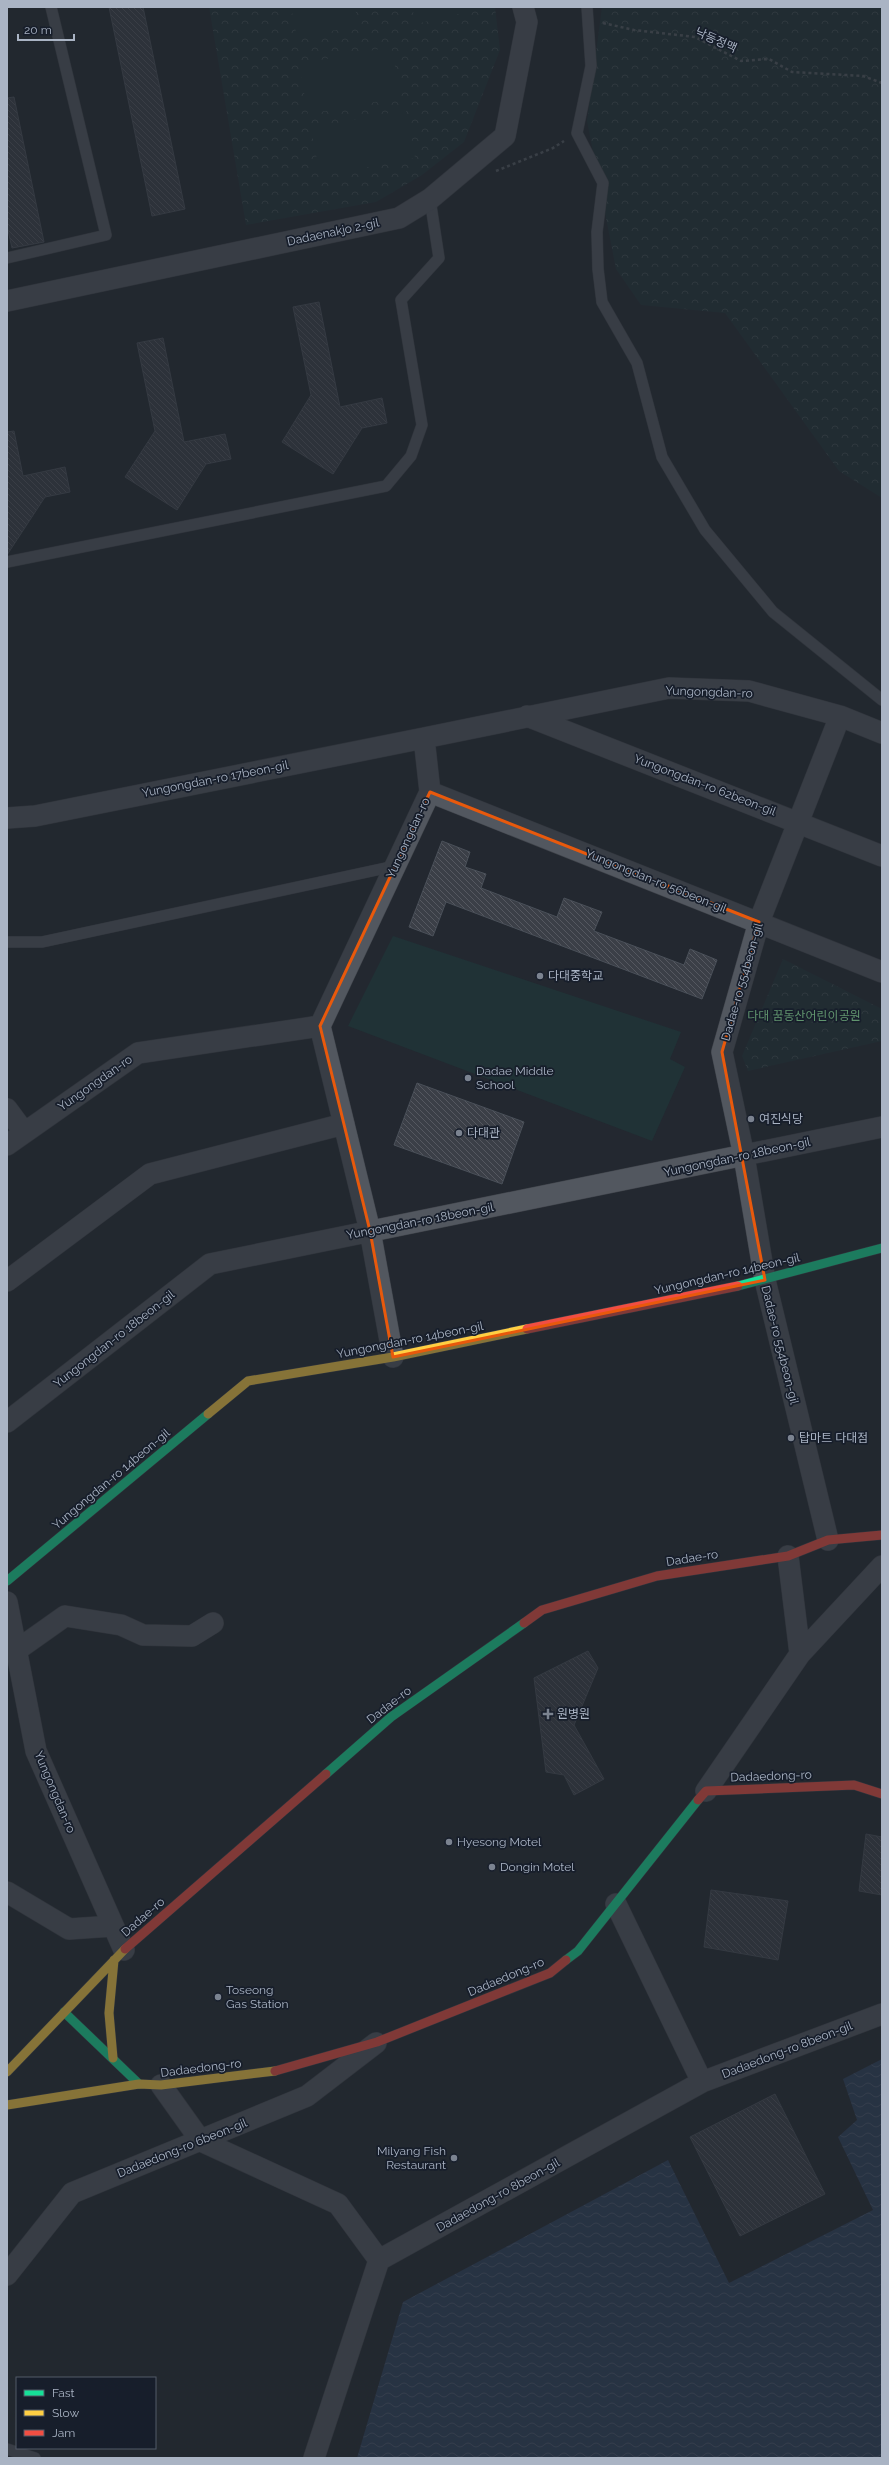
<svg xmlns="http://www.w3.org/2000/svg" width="889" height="2465" viewBox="0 0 889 2465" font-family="Raleway,'Noto Sans KR',sans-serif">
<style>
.forest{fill:url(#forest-crowns)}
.pitch{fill:#203236}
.water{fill:url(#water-waves)}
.building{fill:url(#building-back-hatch);stroke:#4a5059}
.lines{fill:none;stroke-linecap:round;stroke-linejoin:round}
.lane-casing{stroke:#3f434a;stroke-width:12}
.street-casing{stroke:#3f434a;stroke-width:22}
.fast-casing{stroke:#3f434a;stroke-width:10}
.slow-casing{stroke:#3f434a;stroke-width:10}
.jam-casing{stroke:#3f434a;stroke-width:10}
.path{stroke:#555c62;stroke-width:2.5;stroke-dasharray:3 3;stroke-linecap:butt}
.lane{stroke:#52575f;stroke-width:11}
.street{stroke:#52575f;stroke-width:21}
.fast{stroke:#16e098;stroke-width:9}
.slow{stroke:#ffcf43;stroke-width:9}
.jam{stroke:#f24e42;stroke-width:9}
.marked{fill:none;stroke:#e8590c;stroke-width:3;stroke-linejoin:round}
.poi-dot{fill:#7b8390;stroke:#171e2b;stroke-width:1.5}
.labels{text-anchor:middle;stroke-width:3.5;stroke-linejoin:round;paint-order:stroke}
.street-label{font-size:12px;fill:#aab4c4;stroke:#171e2b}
.poi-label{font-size:12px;fill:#aab4c4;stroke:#171e2b;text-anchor:start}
.park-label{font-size:12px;fill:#61956e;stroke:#171e2b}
</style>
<defs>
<pattern id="forest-crowns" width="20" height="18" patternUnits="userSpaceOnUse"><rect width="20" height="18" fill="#203236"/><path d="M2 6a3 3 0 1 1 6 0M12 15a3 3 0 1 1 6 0" fill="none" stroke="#3e4d51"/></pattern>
<pattern id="water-waves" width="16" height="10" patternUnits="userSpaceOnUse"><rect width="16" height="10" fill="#2e405b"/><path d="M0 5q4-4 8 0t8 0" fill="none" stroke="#4a5971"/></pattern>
<pattern id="building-back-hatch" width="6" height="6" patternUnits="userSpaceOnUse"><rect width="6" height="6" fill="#3b3f47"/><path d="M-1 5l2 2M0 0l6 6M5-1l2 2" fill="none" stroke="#555860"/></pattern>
</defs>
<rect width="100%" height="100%" fill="#232830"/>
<path class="forest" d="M209,7H495L500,50L464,142L422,175L376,202L246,225Z
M602,7H882V498L839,471L725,313L641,305L616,269L587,121Z
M783,959L882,1009V1041L748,1071L742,1056Z"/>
<path class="pitch" d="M291,7H355L358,26L297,37Z
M412,7H471V11L416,24Z
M391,47L401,97L308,114L299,64Z
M406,110L415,158L320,176L311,128Z
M393,936L681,1032L670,1059L685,1067L652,1141L348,1026Z"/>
<path class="water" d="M882,2059V2458H357L403,2302L668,2160L729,2283L873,2210L838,2137L857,2120L843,2079Z"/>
<path class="building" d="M109,7H143L185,209L152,216Z
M14,97L44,242L12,248L7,226V98Z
M319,302L340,407L382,398L387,423L362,428L333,474L282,442L311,395L293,307Z
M163,338L184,442L225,434L231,459L206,464L177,510L125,477L155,431L137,343Z
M14,431L23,476L65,467L70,492L45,497L7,555V432Z
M442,841L470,852L465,867L486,874L481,888L557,917L564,898L602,912L594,931L684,965L690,949L717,960L702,999L446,902L433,936L409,927Z
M417,1083L524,1122L502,1184L394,1145Z
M588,1651L598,1668L574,1725L604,1779L574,1795L564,1775L546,1772L534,1678Z
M866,1834L882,1837V1895L859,1891Z
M711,1890L788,1901L778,1960L704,1947Z
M775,2094L825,2194L740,2236L690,2137Z"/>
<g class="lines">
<g class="lane-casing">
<path id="lane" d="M587,7L591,66L577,133L603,183L597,232L598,269L602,302L637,363L662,457L705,530L773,612L882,700
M7,258L106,235L51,7
M7,562L386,486L411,456L422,425L401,300L439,258L430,199
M7,942H42L395,866
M7,2449L35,2458"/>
</g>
<g class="street-casing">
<path id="street" d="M7,301L399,218L430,199L505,136L527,22L523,7
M527,716L882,856
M430,792L882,972
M7,818L35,816L424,738
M320,1026L430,792L424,738L669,688L749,691L840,716L882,733
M320,1026L370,1231L393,1357
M7,1109L24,1132
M7,1145L138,1053L320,1026
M7,1281L150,1174L344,1124
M7,1422L210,1264L882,1127
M828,1540L765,1280L744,1156L722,1052L759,922L840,716
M788,1556L800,1654
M7,1602L36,1751L124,1950
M17,1650L65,1616L121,1625L143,1635L192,1636L213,1623
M706,1791L800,1654L882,1566
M7,1892L69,1929L113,1926
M616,1904L702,2082
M161,2085L201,2141L338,2204L379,2260L702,2082L882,2014
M7,2275L72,2193L307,2096L376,2043
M314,2458L379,2260"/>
</g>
<g class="fast-casing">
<path id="fast" d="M738,1286L882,1248
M7,1581L208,1414
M326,1774L391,1717L524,1623
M566,1960L578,1951L698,1800
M64,2012L139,2084"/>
</g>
<g class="slow-casing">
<path id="slow" d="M208,1414L248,1381L393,1357L527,1329
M113,2058L109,2013L114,1960
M7,2072L125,1949
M7,2105L139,2084L161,2085L275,2071"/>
</g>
<g class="jam-casing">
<path id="jam" d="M527,1329L738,1286
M524,1623L542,1610L657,1576L788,1556L828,1540L882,1535
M698,1800L706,1791L854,1785L882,1794
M125,1949L326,1774
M275,2071L377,2042L550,1973L566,1960"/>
</g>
<path class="path" d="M603,23L634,30L695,37L741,61L769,59L792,72L863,76L882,83
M496,171L553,148L564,141"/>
<use href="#lane" class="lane"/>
<use href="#street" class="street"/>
<use href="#fast" class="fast"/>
<use href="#slow" class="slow"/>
<use href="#jam" class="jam"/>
</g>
<path d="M0 0H889V2465H0ZM430,792L759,922L722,1052L765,1280L393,1357L370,1231L320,1026Z" fill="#232830" fill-opacity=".55" fill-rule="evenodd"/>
<path class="marked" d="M430,792L759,922L722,1052L765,1280L393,1357L370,1231L320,1026Z"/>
<g class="poi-dot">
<circle cx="540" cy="976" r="4"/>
<circle cx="468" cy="1078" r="4"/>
<circle cx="751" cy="1119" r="4"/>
<circle cx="459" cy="1133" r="4"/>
<circle cx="791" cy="1438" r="4"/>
<path d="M546 1708h4v4h4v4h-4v4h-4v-4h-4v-4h4z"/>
<circle cx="449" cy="1842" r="4"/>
<circle cx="492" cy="1867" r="4"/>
<circle cx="218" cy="1997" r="4"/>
<circle cx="454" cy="2158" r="4"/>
</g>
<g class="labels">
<g class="street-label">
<text transform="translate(716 40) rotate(24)" y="4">낙동정맥</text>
<text transform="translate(333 232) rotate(-12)" y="4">Dadaenakjo 2-gil</text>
<text transform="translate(709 692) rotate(2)" y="4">Yungongdan-ro</text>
<text transform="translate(215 779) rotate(-11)" y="4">Yungongdan-ro 17beon-gil</text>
<text transform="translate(705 785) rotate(21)" y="4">Yungongdan-ro 62beon-gil</text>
<text transform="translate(408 838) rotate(-65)" y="4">Yungongdan-ro</text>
<text transform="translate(656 881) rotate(22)" y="4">Yungongdan-ro 56beon-gil</text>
<text transform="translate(742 982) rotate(-74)" y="4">Dadae-ro 554beon-gil</text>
<text transform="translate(95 1083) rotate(-35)" y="4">Yungongdan-ro</text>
<text transform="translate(737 1157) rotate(-12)" y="4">Yungongdan-ro 18beon-gil</text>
<text transform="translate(420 1221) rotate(-11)" y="4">Yungongdan-ro 18beon-gil</text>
<text transform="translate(727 1274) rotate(-13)" y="4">Yungongdan-ro 14beon-gil</text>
<text transform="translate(114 1339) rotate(-38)" y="4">Yungongdan-ro 18beon-gil</text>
<text transform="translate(410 1340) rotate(-11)" y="4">Yungongdan-ro 14beon-gil</text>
<text transform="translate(780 1345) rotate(76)" y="4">Dadae-ro 554beon-gil</text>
<text transform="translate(111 1479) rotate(-40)" y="4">Yungongdan-ro 14beon-gil</text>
<text transform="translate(692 1558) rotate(-9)" y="4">Dadae-ro</text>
<text transform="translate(389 1705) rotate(-38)" y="4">Dadae-ro</text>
<text transform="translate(771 1776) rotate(-2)" y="4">Dadaedong-ro</text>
<text transform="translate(55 1792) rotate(67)" y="4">Yungongdan-ro</text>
<text transform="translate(143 1917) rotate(-41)" y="4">Dadae-ro</text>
<text transform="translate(506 1977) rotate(-23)" y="4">Dadaedong-ro</text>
<text transform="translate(787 2050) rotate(-21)" y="4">Dadaedong-ro 8beon-gil</text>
<text transform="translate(201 2068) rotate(-7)" y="4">Dadaedong-ro</text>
<text transform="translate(182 2148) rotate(-22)" y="4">Dadaedong-ro 6beon-gil</text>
<text transform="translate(498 2195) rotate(-29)" y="4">Dadaedong-ro 8beon-gil</text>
</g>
<g class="poi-label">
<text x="548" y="980">다대중학교</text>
<text x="476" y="1075">Dadae Middle<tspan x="476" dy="14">School</tspan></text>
<text x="759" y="1123">여진식당</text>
<text x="467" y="1137">다대관</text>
<text x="799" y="1442">탑마트 다대점</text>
<text x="557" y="1718">원병원</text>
<text x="457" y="1846">Hyesong Motel</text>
<text x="500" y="1871">Dongin Motel</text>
<text x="226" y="1994">Toseong<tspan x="226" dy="14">Gas Station</tspan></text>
<text x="446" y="2155" text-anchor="end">Milyang Fish<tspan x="446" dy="14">Restaurant</tspan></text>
</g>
<g class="park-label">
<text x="804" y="1020">다대 꿈동산어린이공원</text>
</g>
</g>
<rect width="889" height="2465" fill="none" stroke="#aab4c4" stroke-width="16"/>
<rect x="16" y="2377" width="140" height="72" fill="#171e2b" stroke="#525a68"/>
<rect x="24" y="2390" width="20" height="6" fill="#16e098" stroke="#525a68"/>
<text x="52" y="2397" font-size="12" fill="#aab4c4">Fast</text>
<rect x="24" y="2410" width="20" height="6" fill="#ffcf43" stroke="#525a68"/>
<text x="52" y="2417" font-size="12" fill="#aab4c4">Slow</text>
<rect x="24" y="2430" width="20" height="6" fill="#f24e42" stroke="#525a68"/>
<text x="52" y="2437" font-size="12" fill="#aab4c4">Jam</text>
<path d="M18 34v6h56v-6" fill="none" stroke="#aab4c4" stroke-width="2"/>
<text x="24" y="34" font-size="12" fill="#aab4c4" stroke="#171e2b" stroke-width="3" paint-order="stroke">20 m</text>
</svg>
